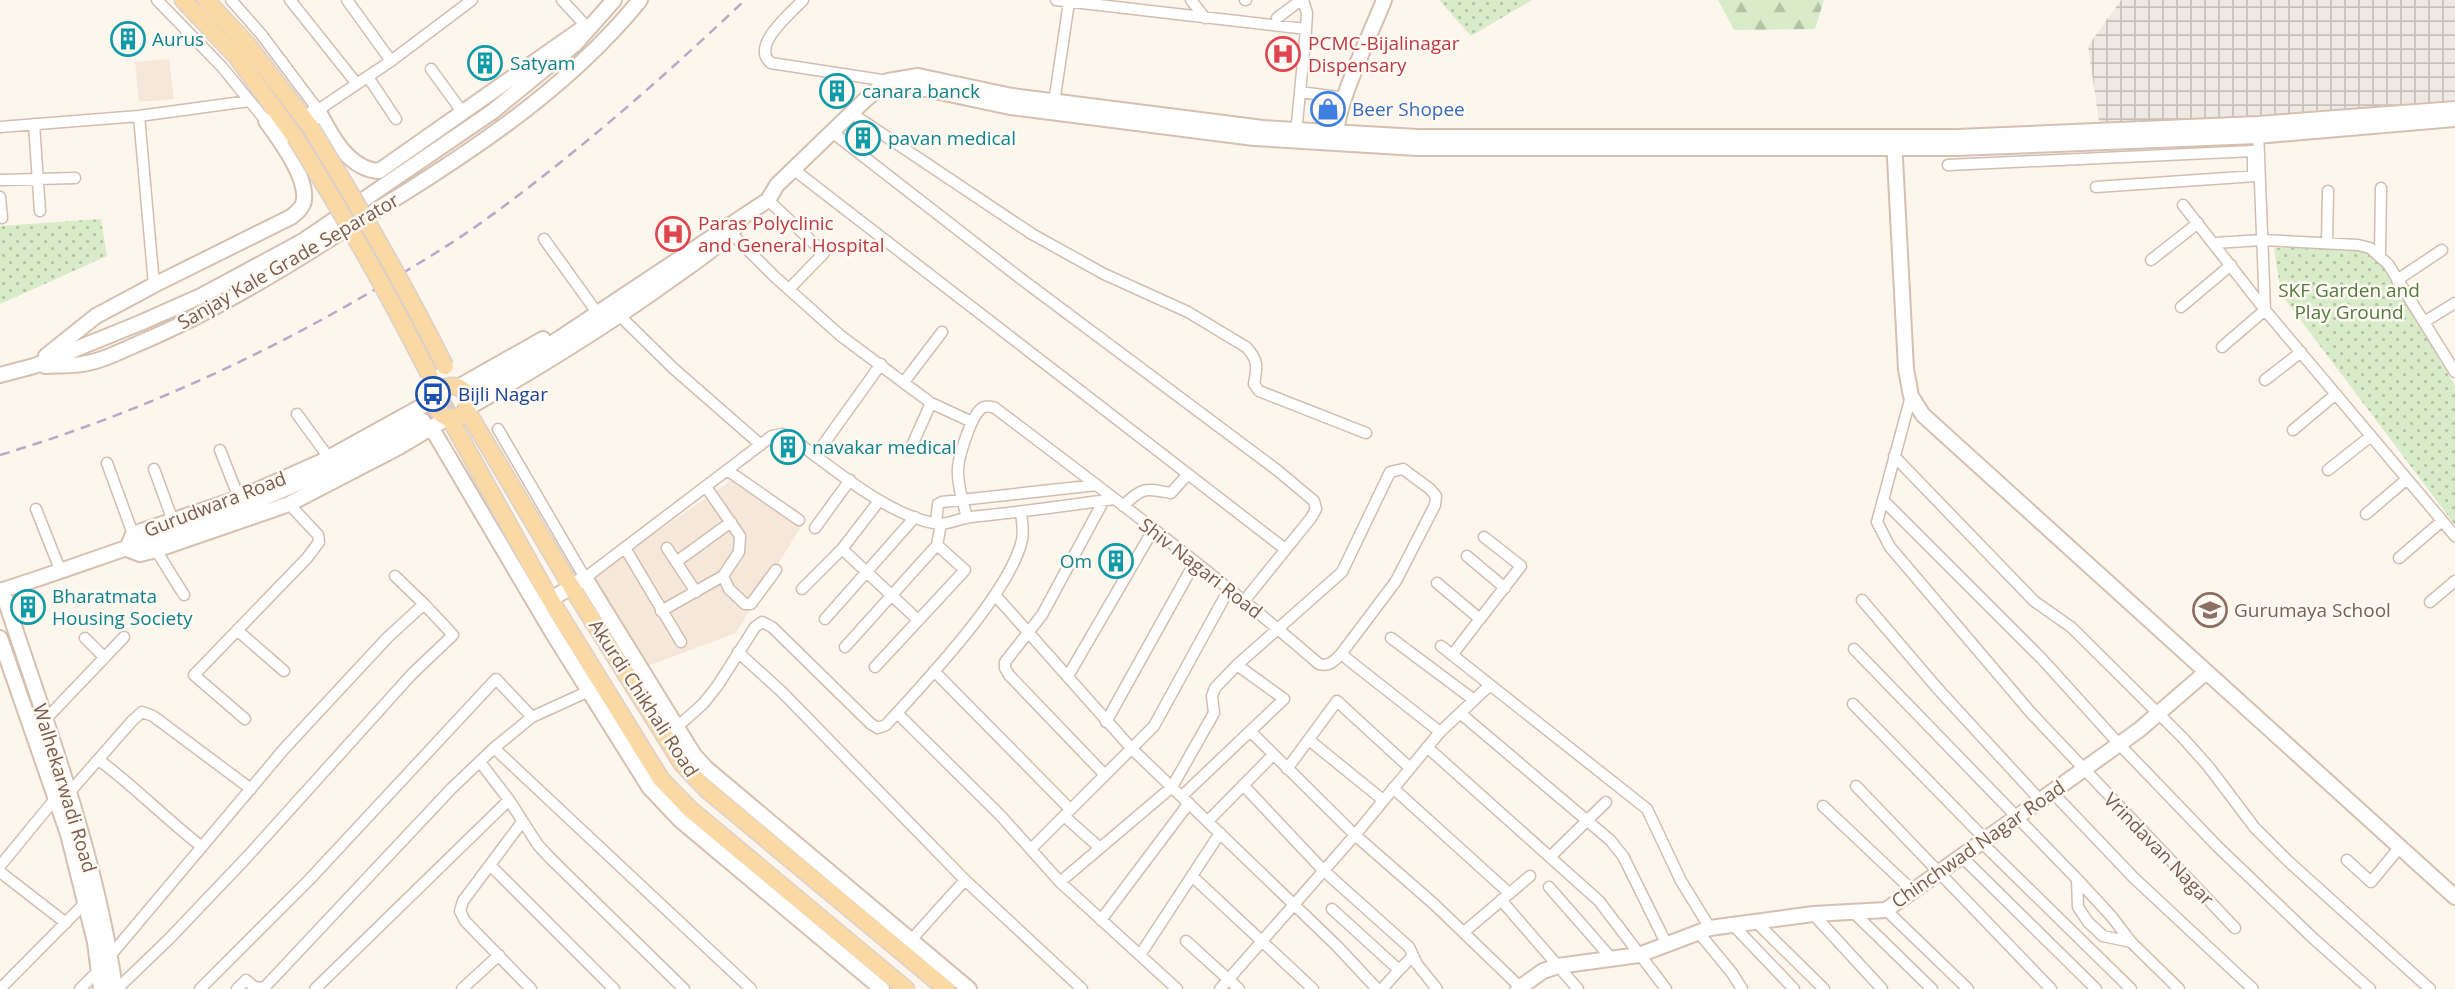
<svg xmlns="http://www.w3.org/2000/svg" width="2455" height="989" viewBox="0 0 2455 989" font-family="'Open Sans',sans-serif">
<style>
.residential{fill:#f5e8da}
.industrial{fill:url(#industrial-grid)}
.green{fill:url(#green-dots)}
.forest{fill:url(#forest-firs)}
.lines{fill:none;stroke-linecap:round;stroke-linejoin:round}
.secondary-tunnel{stroke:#dcd0c4;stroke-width:14;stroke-dasharray:14 7;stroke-linecap:butt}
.street-casing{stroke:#d1beb0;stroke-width:13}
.secondary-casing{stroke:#d6c0b0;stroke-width:18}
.primary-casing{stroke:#dad1cd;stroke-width:19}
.street{stroke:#fff;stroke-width:10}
.secondary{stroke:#fff;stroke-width:14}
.primary{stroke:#fbd9a5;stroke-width:16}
.rail{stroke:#b9a8c9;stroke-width:2.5;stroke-dasharray:10 7;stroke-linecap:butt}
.primary-bridge-casing{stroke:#dad1cd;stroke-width:19;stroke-linecap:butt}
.primary-bridge{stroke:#fbd9a5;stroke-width:16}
.labels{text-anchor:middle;stroke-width:5;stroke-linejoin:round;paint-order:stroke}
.culture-label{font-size:19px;fill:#0d838f;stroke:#fffaf3;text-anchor:start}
.health-label{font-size:19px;fill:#be3a42;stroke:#fffaf3;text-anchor:start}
.shop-label{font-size:19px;fill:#366cbe;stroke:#fffaf3;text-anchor:start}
.street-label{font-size:19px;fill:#7a5c4d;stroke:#fffaf3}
.park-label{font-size:19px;fill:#537a41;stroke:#fffaf3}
.transit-label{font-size:19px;fill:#164399;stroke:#fffaf3;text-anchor:start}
.education-label{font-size:19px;fill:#785e54;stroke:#fffaf3;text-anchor:start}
</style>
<defs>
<pattern id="industrial-grid" width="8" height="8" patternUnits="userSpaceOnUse" patternTransform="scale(1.75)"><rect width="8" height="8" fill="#efe9e4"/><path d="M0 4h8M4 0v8" fill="none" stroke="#c7c0bb"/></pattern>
<pattern id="green-dots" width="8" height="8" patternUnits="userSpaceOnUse" patternTransform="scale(1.75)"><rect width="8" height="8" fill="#d8ecc9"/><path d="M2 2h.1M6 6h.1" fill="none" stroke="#b4c2a5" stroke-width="1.8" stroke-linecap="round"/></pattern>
<pattern id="forest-firs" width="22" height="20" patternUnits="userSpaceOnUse" patternTransform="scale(1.75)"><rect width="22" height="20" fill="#d8ecc9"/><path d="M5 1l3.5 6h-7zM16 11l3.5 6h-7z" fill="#b4c2a5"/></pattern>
</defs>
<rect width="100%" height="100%" fill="#fdf6ec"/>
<path class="residential" d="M169,59L174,99L139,102L135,62Z
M739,475L805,520L736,633L648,666L589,579Z"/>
<path class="industrial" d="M2121,0H2455V100L2100,128L2088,46Z"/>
<path class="green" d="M1439,0H1532L1471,36Z
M101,219L107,256L0,304V226Z
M2376,246L2455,386V525L2281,294L2274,248Z"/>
<path class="forest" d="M1718,0H1824L1815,29L1734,30Z"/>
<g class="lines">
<path class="secondary-tunnel" d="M423,421L482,387"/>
<g class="street-casing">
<path id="street" d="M157,0L222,67L266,121L270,119
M231,0L261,34L318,110L391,61L472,0
M290,0L357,84
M347,0L391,61
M562,0L587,27
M803,0C790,14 750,46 771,63L888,81
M1056,0L1306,29
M1191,0L1205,18
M1245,0H1246
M1277,18L1301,0
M431,69L463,113
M368,77L396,119
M1300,92L1345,98
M1054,103L1069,2
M851,113L1032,234L1104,274L1188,312L1246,347C1259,360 1257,368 1254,384L1259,391L1366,433
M139,116L154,285
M34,124L40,211
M0,127L139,116L249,101
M832,132L1020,278L1277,470L1314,501L1316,509L1311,518L1244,601
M1296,134L1306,29L1307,13L1303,0
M1948,165L2253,151V176
M793,169L1285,549
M0,180L75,178
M2096,187L2256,176
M0,197L2,218
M768,200L824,253L789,289
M2183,205L2265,310L2455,536
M731,233L775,277L841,336L931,403L972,422
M544,239L593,307
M2215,243L2262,240L2358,245L2370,248L2388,264L2455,372
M2327,243L2328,191
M2380,255L2381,188
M2151,260L2198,223
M2397,280L2442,250
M2181,307L2231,265
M619,315L673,368L761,445
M2424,322L2455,303
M2222,347L2265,310L2258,131
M2265,380L2301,352
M904,382L942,332
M1911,396L1883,500L2042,659L2119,744L2218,847L2314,939L2370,989
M297,414L329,458
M498,429L585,578L772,436L782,434L793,439C831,467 892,519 940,524C949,524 961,518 971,517C1019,512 1066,506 1114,499
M2293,430L2336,394
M220,450L239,498
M910,450L931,403
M815,456L881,364
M1894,456L2034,601L2071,627L2183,738L2208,766L2255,828L2288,861L2430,989
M107,463L133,534
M154,469L173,521
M727,470L799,520
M2328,470L2371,436
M706,487L740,536L739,552L723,576L729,589L745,604H751L776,570
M1104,500L1042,615L1005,662V668L1009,675L1105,775
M1883,500L1877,522L1890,547L2032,714L2235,928
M1123,506C1142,487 1145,488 1171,493L1188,474
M36,509L61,572
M2366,514L2407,479
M967,518C963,501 957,485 958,468C959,456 972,411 984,407C988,406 992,407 995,408C1105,491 1215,574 1319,664C1329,667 1334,661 1341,654L1396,581L1435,505L1436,496L1430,489L1403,469L1390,472L1342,572L1237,665L1215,688L1212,696L1214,713L1172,787L1060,882
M936,523L938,504L942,502L1097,485
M815,528L850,480
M625,548L681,642
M667,548L696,592
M842,549L918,620
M156,550L184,595
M1467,556L1505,588
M2399,558L2442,521
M676,562L731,522
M395,576L424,604
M1437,583L1480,619
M802,589L842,549L879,501
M995,595L1132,749L1337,946L1377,989
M1862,600L1938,689L2040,800
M2430,602L2455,581
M661,611L723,576
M825,619L915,517
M237,630L284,671
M85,638L104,657
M1391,638L1474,700
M1441,646L1647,809L1681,881L1710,928
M845,647L937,545L941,524
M1854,649L2077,879L2112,917L2131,942
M738,652L783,693L965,880L1082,989
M1341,654L1440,732
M1452,655L1521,566L1484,537
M875,667L965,570L937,545
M934,671L1070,809
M1068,676L1153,530
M1853,704L1986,840
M897,713L1000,815L1060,882L1177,989
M1460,713L1610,840L1623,856L1666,943
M245,719L194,675L307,558L319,542L318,535L289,504
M44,721L124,637
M1106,722L1195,562
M677,727L703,704L718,685L755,627L762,622L772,627L871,724L878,728L886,725C924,683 1010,593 1022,540C1024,531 1022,521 1021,513
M1251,732L1355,835L1435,905L1520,987
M1309,740L1383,800
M1427,747L1599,901L1666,989
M494,748L751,989
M99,760C135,787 166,819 202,847
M480,762L509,800L538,845L551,859L684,989
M1287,769L1337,701L1410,768
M1243,785L1323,870L1409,947L1417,964L1437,989
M1856,786L2051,989
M1393,788L1509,893
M2052,792L2134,878L2253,989
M68,794L132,721L142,712L153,716L251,789
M1182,796L1284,699L1237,665
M1823,806L1913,891
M1064,816L1100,848
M1208,821L1273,755
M522,822L463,901L460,911L465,921L531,989
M1982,843L2131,989
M1031,849L1154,726L1229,589
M1551,856L1606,802
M1962,857L2096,989
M2347,860L2371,882L2399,848
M490,865L614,989
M0,866L55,799
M0,872L66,923
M1193,877L1313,989
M2077,879L2078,907L2088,922L2103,936L2131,942L2179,989
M1549,887L1612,959
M1501,900L1578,989
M1332,909L1399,970L1413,956
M1886,910L1968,989
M1853,912L1932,989
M1813,914L1882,989
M1101,920L1189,803
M1755,921L1824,989
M1732,924L1794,989
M1464,932L1530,876
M1699,933L1732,973L1742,989
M911,940L965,880
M1186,941L1239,989
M1140,955L1220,833
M110,956L284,749L387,638L424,604L453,635L412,674L248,856L169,939L117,989
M0,989L85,903
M80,989L98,971
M200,989L309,880L496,679L532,717
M237,989L246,980L254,987L264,988L451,789L494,748L532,717L589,691
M315,989L509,800
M462,989L499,955
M1220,989L1355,835L1440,732L1490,685
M1382,989L1399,970"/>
</g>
<g class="secondary-casing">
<path id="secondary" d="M903,80L916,87L1010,107L1254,138L1417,148H1957L2257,136L2455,119
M305,118L318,110C331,135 348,169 379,171L580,30
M1336,139C1335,105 1371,34 1384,0
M1894,139L1906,369L1911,396L1923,415L2455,897
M46,356L96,316L154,285L291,217C297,212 303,208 304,200C307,176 279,139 266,121
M45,366C58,365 70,366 82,364C103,361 123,350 142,342C210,313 274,275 336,235C445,168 558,101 640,0
M0,375L34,366L140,323L201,296L303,241L492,112L575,44L614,0
M458,387L543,339
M482,387L560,338L768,200L777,185L866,99L888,81L918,76L1012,96L1263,128L1418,137H1957L2258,124L2455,109
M466,409C536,369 605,327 670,280C695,262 721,246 740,222
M431,427L552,632L649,787L680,820L882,989
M127,549L140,554L156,550L289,504L399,447L449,417
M127,549L133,534L242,497L323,461L437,398
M2,590C45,721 96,852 115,989
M0,591C48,576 94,559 141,543C239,511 333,472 423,421
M542,605L585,578L694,755L707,769L969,989
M0,638L68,834L95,942L101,989
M1518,989L1543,971L1558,966L1639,955L1710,928L1813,914L1886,910L2139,730L2205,673"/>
</g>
<g class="primary-casing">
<path id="primary" d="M183,0L236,56L295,137
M206,0L248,45L311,128
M436 402a16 16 0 1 1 32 0a16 16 0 1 1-32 0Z
M466,409L571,586L682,764L707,790L946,989
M449,417L550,599L661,779L690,809L906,989"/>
</g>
<use href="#street" class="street"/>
<use href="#secondary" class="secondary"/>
<use href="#primary" class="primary"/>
<path class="rail" d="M0,455C127,417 248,363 362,297C408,270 453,244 496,212C584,147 666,75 745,0"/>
<g class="primary-bridge-casing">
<path id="primary-bridge" d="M311,128C359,206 404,284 445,366
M295,137C344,215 388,293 429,374"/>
</g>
<use href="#primary-bridge" class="primary-bridge"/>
</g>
<defs>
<g id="building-ring" transform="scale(1.75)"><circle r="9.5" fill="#fffaf3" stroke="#0f9aa8" stroke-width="1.5"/><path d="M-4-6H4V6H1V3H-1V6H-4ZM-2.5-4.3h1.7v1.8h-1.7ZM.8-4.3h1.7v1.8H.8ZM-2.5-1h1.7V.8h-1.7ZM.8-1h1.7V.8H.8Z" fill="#0f9aa8"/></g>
<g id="hospital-ring" transform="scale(1.75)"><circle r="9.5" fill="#fffaf3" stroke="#e0444e" stroke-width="1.5"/><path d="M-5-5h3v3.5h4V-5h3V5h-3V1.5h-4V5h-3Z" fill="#e0444e"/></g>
<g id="shop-ring" transform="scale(1.75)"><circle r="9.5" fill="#fffaf3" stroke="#3f7fe0" stroke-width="1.5"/><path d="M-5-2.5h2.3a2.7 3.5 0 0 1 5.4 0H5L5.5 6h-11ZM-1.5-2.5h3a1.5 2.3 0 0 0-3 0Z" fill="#3f7fe0"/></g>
<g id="bus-ring" transform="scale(1.75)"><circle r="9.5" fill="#fffaf3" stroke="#1a4fb4" stroke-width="1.5"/><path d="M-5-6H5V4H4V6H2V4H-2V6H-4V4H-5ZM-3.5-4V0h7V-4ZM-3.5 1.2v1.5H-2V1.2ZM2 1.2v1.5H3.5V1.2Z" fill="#1a4fb4"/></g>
<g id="school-ring" transform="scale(1.75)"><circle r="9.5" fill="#fffaf3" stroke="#8d6e63" stroke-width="1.5"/><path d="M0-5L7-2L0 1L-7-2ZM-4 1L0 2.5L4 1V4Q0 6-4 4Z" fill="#8d6e63"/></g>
</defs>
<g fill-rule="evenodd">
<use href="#building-ring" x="128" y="39"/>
<use href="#hospital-ring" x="1283" y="54"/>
<use href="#building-ring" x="485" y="63"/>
<use href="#building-ring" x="837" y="91"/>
<use href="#shop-ring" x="1328" y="109"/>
<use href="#building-ring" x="863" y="138"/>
<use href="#hospital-ring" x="673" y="234"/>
<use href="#bus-ring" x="433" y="394"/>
<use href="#building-ring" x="788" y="447"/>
<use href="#building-ring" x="1116" y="561"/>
<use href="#building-ring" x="28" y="607"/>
<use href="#school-ring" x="2210" y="610"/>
</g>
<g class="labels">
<g class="culture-label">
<text x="152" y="46">Aurus</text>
<text x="510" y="70">Satyam</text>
<text x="862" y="98">canara banck</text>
<text x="888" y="145">pavan medical</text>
<text x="812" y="454">navakar medical</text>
<text x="1092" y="568" text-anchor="end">Om</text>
<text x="52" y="603">Bharatmata<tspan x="52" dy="22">Housing Society</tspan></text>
</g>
<g class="health-label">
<text x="1308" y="50">PCMC-Bijalinagar<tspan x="1308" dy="22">Dispensary</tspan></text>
<text x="698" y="230">Paras Polyclinic<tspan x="698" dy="22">and General Hospital</tspan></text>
</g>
<g class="shop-label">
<text x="1352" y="116">Beer Shopee</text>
</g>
<g class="street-label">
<text transform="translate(288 261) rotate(-30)" y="7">Sanjay Kale Grade Separator</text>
<text transform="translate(215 504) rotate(-21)" y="7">Gurudwara Road</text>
<text transform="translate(1201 568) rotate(38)" y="7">Shiv Nagari Road</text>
<text transform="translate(644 698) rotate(57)" y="7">Akurdi Chikhali Road</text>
<text transform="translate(65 788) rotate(73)" y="7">Walhekarwadi Road</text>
<text transform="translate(1978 844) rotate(-35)" y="7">Chinchwad Nagar Road</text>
<text transform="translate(2159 849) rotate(46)" y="7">Vrindavan Nagar</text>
</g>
<g class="park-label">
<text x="2349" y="297">SKF Garden and<tspan x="2349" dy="22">Play Ground</tspan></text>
</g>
<g class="transit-label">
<text x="458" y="401">Bijli Nagar</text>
</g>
<g class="education-label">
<text x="2234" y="617">Gurumaya School</text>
</g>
</g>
</svg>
